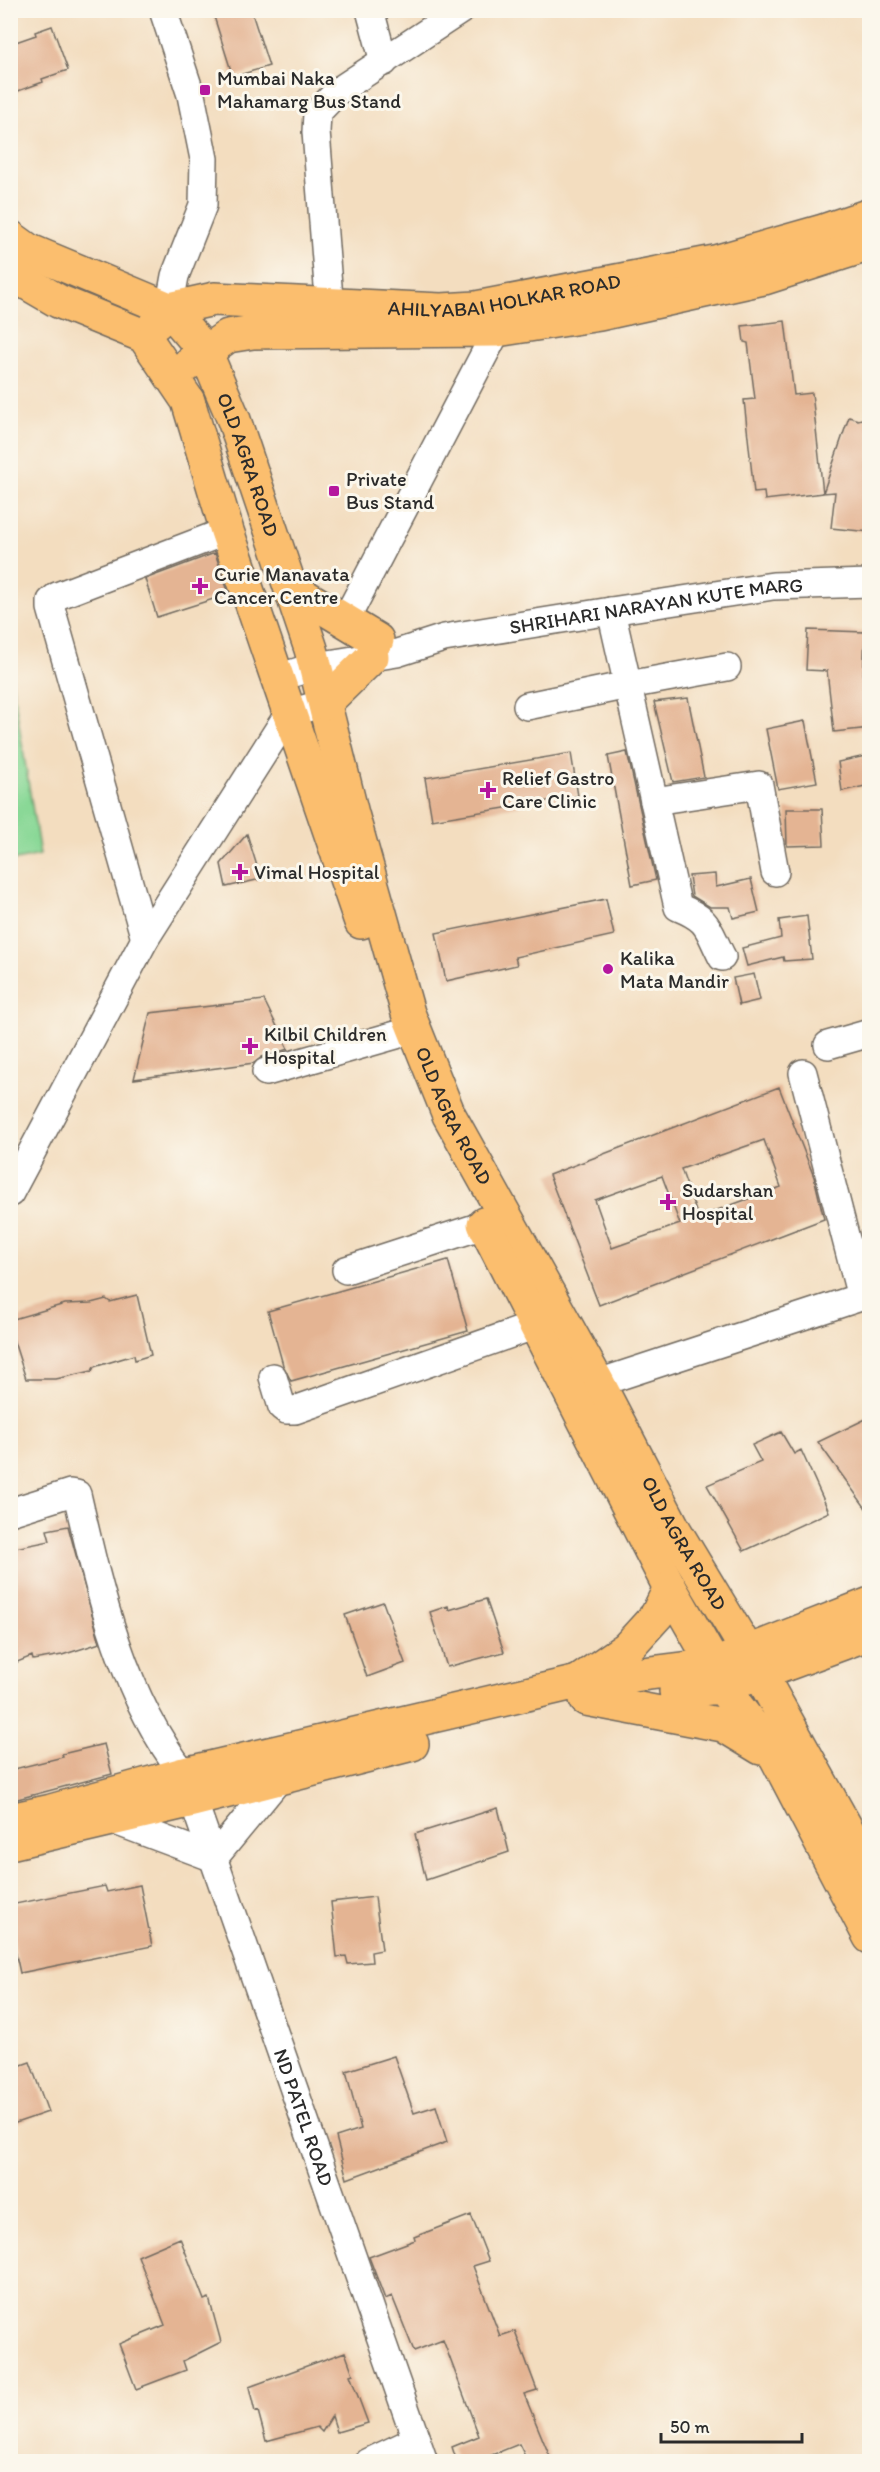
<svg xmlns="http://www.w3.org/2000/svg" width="880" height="2472" viewBox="0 0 880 2472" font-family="Itim,sans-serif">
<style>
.green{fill:#89d896;stroke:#5a8260;stroke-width:1.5}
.building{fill:#e4b493;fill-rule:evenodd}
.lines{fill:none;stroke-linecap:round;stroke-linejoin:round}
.minor-casing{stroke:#71695f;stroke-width:30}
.major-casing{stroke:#71695f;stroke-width:36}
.highway-casing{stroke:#71695f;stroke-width:36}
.minor{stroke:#fff;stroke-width:27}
.major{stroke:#fbbe6e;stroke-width:33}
.highway{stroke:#fbbe6e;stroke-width:33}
.poi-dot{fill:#b5179e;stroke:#fbf7ec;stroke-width:2}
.labels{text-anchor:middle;stroke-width:6;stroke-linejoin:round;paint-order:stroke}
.poi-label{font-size:20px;fill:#2b2b2b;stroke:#fbf7ec;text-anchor:start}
.street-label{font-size:20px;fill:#2b2b2b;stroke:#fbf7ec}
</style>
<rect width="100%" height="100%" fill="#fbf7ec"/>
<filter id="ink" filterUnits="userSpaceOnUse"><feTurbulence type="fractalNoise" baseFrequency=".0167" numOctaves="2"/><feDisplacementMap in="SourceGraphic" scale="12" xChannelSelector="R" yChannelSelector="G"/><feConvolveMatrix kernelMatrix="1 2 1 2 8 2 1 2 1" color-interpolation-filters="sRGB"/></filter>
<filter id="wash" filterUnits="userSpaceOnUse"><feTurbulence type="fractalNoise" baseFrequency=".008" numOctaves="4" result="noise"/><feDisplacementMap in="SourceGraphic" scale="24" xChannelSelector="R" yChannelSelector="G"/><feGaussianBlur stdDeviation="1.35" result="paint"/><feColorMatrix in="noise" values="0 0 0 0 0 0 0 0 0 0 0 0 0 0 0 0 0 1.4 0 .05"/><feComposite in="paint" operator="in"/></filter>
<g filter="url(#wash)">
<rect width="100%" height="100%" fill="#f3ddbf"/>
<path class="green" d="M11,675L40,855L11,861H10Z"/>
<g id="blocks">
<path class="building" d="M212,10H251L269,66L233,77Z
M52,26L68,70L42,79L43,82L10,94V44L36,35L35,32Z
M785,321L794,395L812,393L823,493L765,500L764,492L754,493L744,400L755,399L748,343L744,342L742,326Z
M849,417L858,420L870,417V532L831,528L835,492L823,493Z
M215,553L229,594L157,617L145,579Z
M808,630L865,632L863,686L870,685V728L834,732L827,671L806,670Z
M688,698L704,777L673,782L654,702Z
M805,721L817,782L778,789L766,729Z
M627,752L656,880L632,885L608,756Z
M571,753L578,796L432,820L425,778Z
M870,755V785L842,791L838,762Z
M786,809H822L824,845L787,846Z
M247,834L261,879L226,887L221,864Z
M715,874L716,887L751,879L759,912L733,918L730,907H710L692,896L689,876Z
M606,899L614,935L515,957L517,965L446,981L436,933Z
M807,916L812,959L784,961L783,957L747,966L742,948L781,938L779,920Z
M754,974L760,1000L739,1005L733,978Z
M264,1000L288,1049L262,1057L254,1063L134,1079L150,1013Z
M779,1087L814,1177L824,1219L599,1305L549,1175ZM764,1140L781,1187L698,1217L681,1169ZM662,1176L680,1224L612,1248L595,1200Z
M448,1260L468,1331L291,1381L283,1365L268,1311Z
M137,1295L151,1355L135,1360L134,1355L94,1367L92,1371L56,1379H26L10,1329V1320L65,1304L91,1303L106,1299L110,1302Z
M870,1417V1514L818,1442Z
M781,1432L794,1454L801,1450L829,1512L744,1551L707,1485L761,1462L752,1445Z
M68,1526L100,1643L62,1655L33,1660L32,1656L10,1665V1549L50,1541L47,1530Z
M486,1599L504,1652L447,1667L430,1612L448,1606L449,1610Z
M383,1602L405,1663L367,1677L345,1615Z
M104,1744L112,1774L10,1801V1770L63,1757L62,1754Z
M498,1808L509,1852L426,1880L415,1834Z
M140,1885L152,1946L20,1973L10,1927V1905L105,1886L107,1892Z
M375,1897L382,1950L371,1952L372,1962L348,1964L346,1956L337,1957L331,1902Z
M394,2056L414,2113L436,2106L447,2142L347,2179L336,2137L361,2129L346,2071Z
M30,2062L48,2112L10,2125V2069Z
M471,2215L489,2261L473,2266L500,2336L515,2331L537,2390L524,2394L550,2457L541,2462H528L519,2444L487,2457L489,2462H457L452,2447L479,2436L443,2340L414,2351L392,2296L385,2299L369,2257L415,2240L414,2237Z
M180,2238L204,2300L209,2298L221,2342L183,2361L186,2370L136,2389L119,2344L165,2325L138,2256Z
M345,2352L353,2374L350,2375L368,2423L337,2432L332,2416L322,2432L317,2427L266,2441L258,2411L255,2412L249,2387Z"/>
</g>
</g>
<g filter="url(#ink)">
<use href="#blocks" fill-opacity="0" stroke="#71695f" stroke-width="1.5"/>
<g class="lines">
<g class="minor-casing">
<g id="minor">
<path d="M163,10L191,95L204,159L203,205L175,276L169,309"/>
<path d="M370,10L384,62"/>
<path d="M331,324L316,132L317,113L338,91L461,10"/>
<path d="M611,611L678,907C710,920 707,928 722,957"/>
<path d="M345,621L497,330"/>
<path id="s1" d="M277,678L316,666L397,653L444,638L611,611L773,586L870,583"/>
<path d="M527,706L628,685L727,667"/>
<path d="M654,801L759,785L775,872"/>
<path d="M145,939L51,608V601L57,596L227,531"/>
<path d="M828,1045L870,1033"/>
<path d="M266,1072L396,1035"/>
<path d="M803,1073L861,1297"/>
<path d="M10,1193L145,939L289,713L325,703"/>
<path d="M346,1270L484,1225"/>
<path d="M273,1377L282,1407L286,1410H295L536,1325L553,1317"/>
<path d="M598,1383L870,1294"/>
<path id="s2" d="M10,1512L70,1493L77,1494C99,1590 122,1695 184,1774L424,2462"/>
<path d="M110,1819L214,1858L279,1779"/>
<path d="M369,2462L416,2440"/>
</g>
</g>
<g class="major-casing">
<g id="major">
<path id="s3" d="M10,237L28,250L169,309L205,351L234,420L311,649L352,814L408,1013L449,1115L598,1383L675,1531L748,1652L870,1604"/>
<path d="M10,273L58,301L144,336L188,401L227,531L361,922"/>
<path id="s4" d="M156,323L169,309L214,299L441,310L476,308L715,262L823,231L870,215"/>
<path d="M189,364L228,336L253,332L497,330L600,314L764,278L870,244"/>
<path d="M291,588L377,640"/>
<path d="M325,703L372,657"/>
<path d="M484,1224L670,1588L714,1665"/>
<path d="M759,1674L870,1633"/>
<path d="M578,1682L627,1648L657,1615L670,1588"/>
</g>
</g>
<g class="highway-casing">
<path id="highway" d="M714,1667L722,1687L776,1757L870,1937
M676,1691L722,1687L759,1674
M586,1699L723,1725L761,1748
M10,1820L51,1811L184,1774L578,1682L714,1665L748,1652L870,1871
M10,1843L193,1800L412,1744"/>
</g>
<use href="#minor" class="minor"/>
<use href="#major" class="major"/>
<use href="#highway" class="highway"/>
</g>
</g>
<g class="poi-dot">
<rect x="199" y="84" width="12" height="12" rx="3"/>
<rect x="328" y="485" width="12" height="12" rx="3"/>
<path d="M197 577h6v6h6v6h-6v6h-6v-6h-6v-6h6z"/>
<path d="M485 781h6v6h6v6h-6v6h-6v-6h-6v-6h6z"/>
<path d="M237 863h6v6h6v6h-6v6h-6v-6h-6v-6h6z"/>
<circle cx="608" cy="969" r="6"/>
<path d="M247 1037h6v6h6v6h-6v6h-6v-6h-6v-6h6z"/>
<path d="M665 1193h6v6h6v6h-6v6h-6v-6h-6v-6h6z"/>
</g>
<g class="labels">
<g class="poi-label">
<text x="217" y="85">Mumbai Naka<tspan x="217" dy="23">Mahamarg Bus Stand</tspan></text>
<text x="346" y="486">Private<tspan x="346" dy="23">Bus Stand</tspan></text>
<text x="214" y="581">Curie Manavata<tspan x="214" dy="23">Cancer Centre</tspan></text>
<text x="502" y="785">Relief Gastro<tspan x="502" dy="23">Care Clinic</tspan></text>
<text x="254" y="879">Vimal Hospital</text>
<text x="620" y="965">Kalika<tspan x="620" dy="23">Mata Mandir</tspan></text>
<text x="264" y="1041">Kilbil Children<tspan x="264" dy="23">Hospital</tspan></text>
<text x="682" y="1197">Sudarshan<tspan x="682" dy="23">Hospital</tspan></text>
</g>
<g class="street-label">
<text dy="7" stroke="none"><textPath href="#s4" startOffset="357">AHILYABAI HOLKAR ROAD</textPath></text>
<text dy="7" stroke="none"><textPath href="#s3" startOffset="352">OLD AGRA ROAD</textPath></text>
<text dy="7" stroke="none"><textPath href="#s1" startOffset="387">SHRIHARI NARAYAN KUTE MARG</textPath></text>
<text dy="7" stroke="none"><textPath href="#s3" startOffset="1036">OLD AGRA ROAD</textPath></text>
<text dy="7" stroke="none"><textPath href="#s3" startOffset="1522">OLD AGRA ROAD</textPath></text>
<text dy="7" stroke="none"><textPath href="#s2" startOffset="736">ND PATEL ROAD</textPath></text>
</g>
</g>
<rect width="880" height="2472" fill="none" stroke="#fbf7ec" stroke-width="36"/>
<path d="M661 2433v9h141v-9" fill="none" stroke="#2b2b2b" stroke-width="3"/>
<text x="670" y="2433" font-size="18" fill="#2b2b2b" stroke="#fbf7ec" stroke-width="4.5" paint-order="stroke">50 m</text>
</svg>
